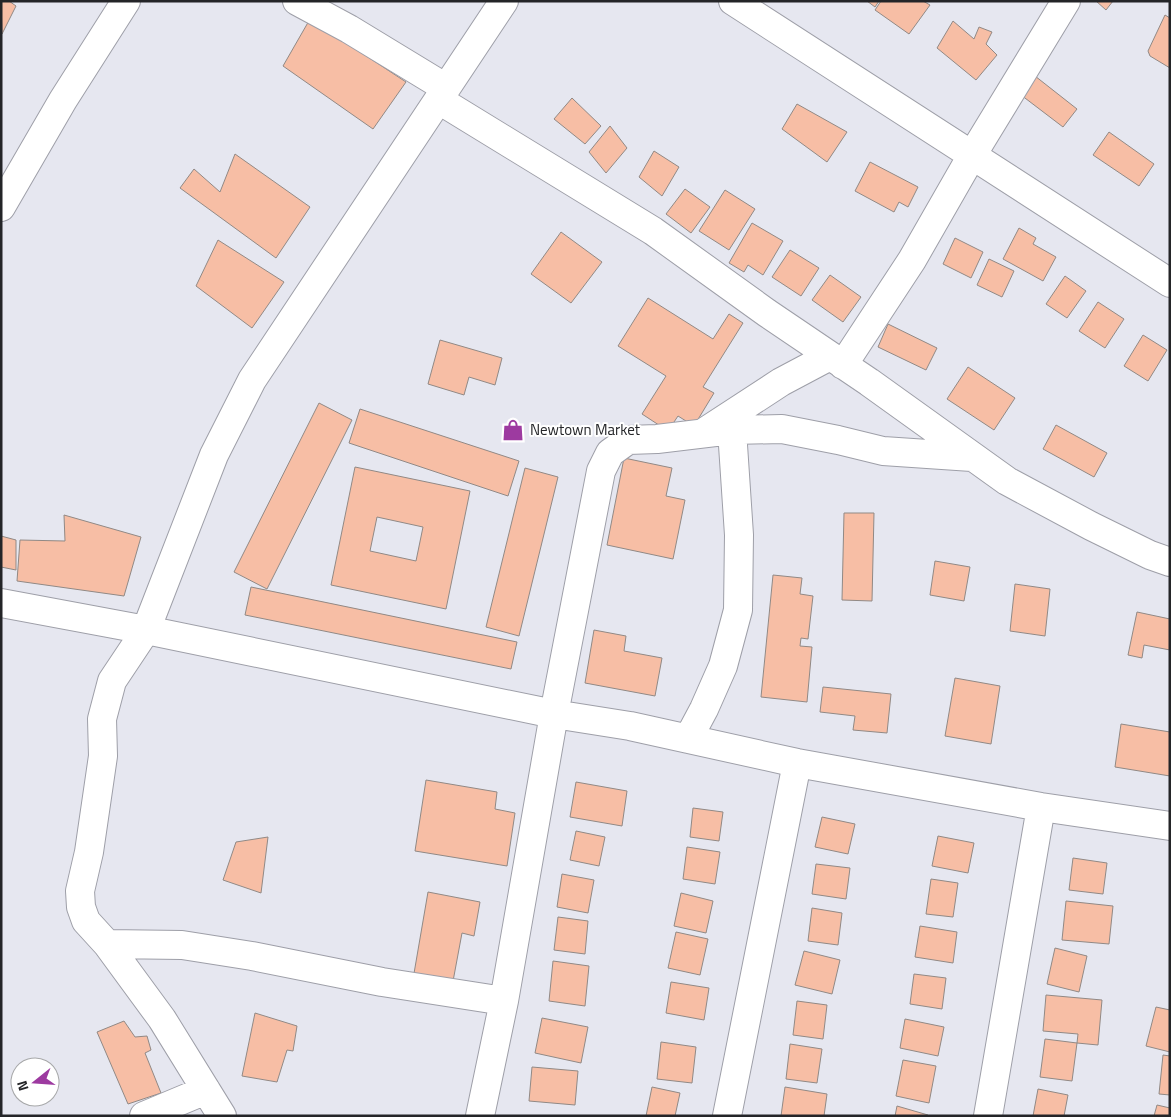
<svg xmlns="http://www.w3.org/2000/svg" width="1171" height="1117" viewBox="0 0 1171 1117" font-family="'Titillium Web',sans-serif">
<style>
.building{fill:#f7bea5;stroke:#918985;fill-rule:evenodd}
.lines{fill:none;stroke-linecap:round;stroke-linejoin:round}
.street-casing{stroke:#9e9fa8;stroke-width:30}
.street{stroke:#fff;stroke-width:28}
.labels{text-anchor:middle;stroke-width:4;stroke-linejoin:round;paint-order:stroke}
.poi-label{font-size:15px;fill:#242528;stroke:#fff;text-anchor:start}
</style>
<rect width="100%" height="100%" fill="#e6e7f0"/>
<path class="building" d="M1,1H9L16,6L2,34Z
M867,1H879L875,7Z
M881,1H923L930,5L909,34L875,10Z
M1096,1H1113L1106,10Z
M1165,15L1170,18V68L1150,56L1148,51Z
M310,19L406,82L373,129L283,66Z
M953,21L974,39L979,27L992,32L986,44L997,55L976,80L937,48Z
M1035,76L1077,109L1063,127L1021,95Z
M572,98L601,126L585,144L554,119Z
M797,104L847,132L827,162L782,129Z
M610,126L627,148L606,173L589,152Z
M1109,132L1154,164L1139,186L1093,155Z
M654,151L679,167L662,196L639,177Z
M235,154L310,207L276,258L180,188L194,169L220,192Z
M870,162L918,187L908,207L899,202L894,212L855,191Z
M685,189L710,207L691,233L666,214Z
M725,190L755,209L729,250L699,231Z
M752,223L783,241L763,275L748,265L744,272L729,263Z
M1019,228L1036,238L1033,244L1056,257L1043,281L1003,259Z
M561,232L602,262L571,303L531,274Z
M955,238L983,252L971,278L943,264Z
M218,240L284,282L252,328L196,286Z
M790,250L819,268L801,296L772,277Z
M989,259L1014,271L1002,297L977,285Z
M830,275L861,297L843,322L812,300Z
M1065,276L1086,291L1067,318L1046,304Z
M648,298L713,339L729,314L743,323L703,387L714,393L694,426L678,416L668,431L642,414L666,376L618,346Z
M1098,302L1124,319L1105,348L1079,331Z
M888,324L937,348L926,370L878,347Z
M1143,335L1167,350L1148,381L1124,366Z
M440,340L502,358L495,385L469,377L464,395L428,384Z
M968,367L1015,398L994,430L947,399Z
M319,403L352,420L267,589L234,572Z
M360,409L519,461L508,496L349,443Z
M1056,425L1107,453L1094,477L1043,449Z
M624,458L672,468L666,496L685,500L673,559L607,545Z
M355,467L470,491L446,609L331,585ZM377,517L423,527L416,561L370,551Z
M525,468L558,477L519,636L486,627Z
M844,513H874L872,601L842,600Z
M64,515L141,537L124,596L17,581L20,540L65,541Z
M1,536L16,540V570L1,567Z
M935,561L970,567L964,601L930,595Z
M773,575L802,578L800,594L813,596L808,639L801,638L800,646L812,647L807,702L761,697Z
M1015,584L1050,589L1045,636L1010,631Z
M251,587L517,642L511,669L245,615Z
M1137,612L1170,619V650L1144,645L1142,658L1128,655Z
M594,630L626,636L624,651L662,658L655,696L585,683Z
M955,678L1000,686L991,744L945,736Z
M823,687L891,694L887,733L853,730L855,716L820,712Z
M1121,724L1170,732V776L1115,767Z
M426,780L497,792L495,809L515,813L507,866L415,851Z
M576,782L627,791L622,826L570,817Z
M693,808L723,812L719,841L690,837Z
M822,817L855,824L848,854L815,847Z
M576,831L605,837L599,866L570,860Z
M938,836L974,843L968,873L932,866Z
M268,837L261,893L223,880L236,842Z
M687,847L720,852L715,884L683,879Z
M1073,858L1107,863L1103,894L1069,890Z
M816,864L850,868L846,899L812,894Z
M562,874L594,880L588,913L557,907Z
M931,879L958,883L953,917L926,914Z
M428,892L480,902L474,936L462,933L451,992L412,985Z
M681,893L713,901L706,933L674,926Z
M1066,901L1113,906L1109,944L1062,940Z
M812,908L842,913L838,945L808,941Z
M558,917L588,921L585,954L554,950Z
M920,926L957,932L953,963L915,957Z
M676,932L708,939L700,975L668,968Z
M1055,948L1087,956L1079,992L1047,984Z
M804,951L840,960L832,994L795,985Z
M553,961L589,966L585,1006L549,1001Z
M914,974L946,978L942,1009L910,1004Z
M671,982L709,988L704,1020L666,1013Z
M1046,995L1102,1000L1098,1045L1077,1043L1078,1034L1043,1031Z
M797,1001L827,1005L823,1039L793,1035Z
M1156,1007L1170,1010V1052L1146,1046Z
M255,1013L297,1026L293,1051L287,1050L277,1082L242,1076Z
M542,1018L588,1027L581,1063L535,1053Z
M905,1019L944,1027L938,1056L900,1048Z
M124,1021L135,1037L147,1036L151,1050L145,1053L161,1093L128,1104L97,1032Z
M1045,1039L1077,1043L1072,1081L1040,1077Z
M661,1042L696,1047L692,1083L657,1079Z
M790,1044L822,1049L817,1083L786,1079Z
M1163,1055L1170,1056V1095L1159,1094Z
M903,1060L936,1066L929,1103L896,1096Z
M532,1067L578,1071L575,1105L529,1101Z
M652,1087L680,1093L675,1116H646Z
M785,1087L827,1094L824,1116H781Z
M1038,1089L1068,1095L1064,1116H1033Z
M1157,1105L1170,1108V1116H1154Z
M897,1106L928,1115V1116H895Z"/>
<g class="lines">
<g class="street-casing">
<path id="street" d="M297,1L349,29L446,88
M733,1L1170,283
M439,100L653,231L767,313L869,382L1007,481L1091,526L1150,555L1170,562
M1,207L63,100L126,1
M843,365L912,260L971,157L1066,1
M706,431L781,382L830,356
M1,603L146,630L554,714L630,726L797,763L1041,807L1170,826
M688,739L704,709L723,666L738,610L739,535L732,430
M107,944L182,945L252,956L382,982L504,1001
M144,1116L206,1090
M222,1116L162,1019L107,944L86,921L81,907L80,891L89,852L103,756L102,719L112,681L146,630L214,455L252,380L504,1
M480,1116L504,1001L554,714L601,471L610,453L628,440L657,439L732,430L782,429L838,440L883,451L972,457
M727,1116L797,763
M988,1116L1041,807"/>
</g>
<use href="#street" class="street"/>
</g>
<defs>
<g id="shop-bare" transform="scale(1.725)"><path d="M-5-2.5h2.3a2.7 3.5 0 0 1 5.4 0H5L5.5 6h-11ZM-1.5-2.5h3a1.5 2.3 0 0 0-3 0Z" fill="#9d3aa0" stroke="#fff" stroke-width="2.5" paint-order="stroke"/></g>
</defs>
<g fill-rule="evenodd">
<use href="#shop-bare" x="513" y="430"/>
</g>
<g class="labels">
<g class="poi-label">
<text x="530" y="435">Newtown Market</text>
</g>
</g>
<rect width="1171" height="1117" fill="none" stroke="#242528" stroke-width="5"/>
<g transform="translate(35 1082) rotate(253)"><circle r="24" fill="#ffffff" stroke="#a7a8a9"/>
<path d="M0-4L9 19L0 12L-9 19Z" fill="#9d3aa0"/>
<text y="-8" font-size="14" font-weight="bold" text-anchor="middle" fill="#242528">N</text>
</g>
</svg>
